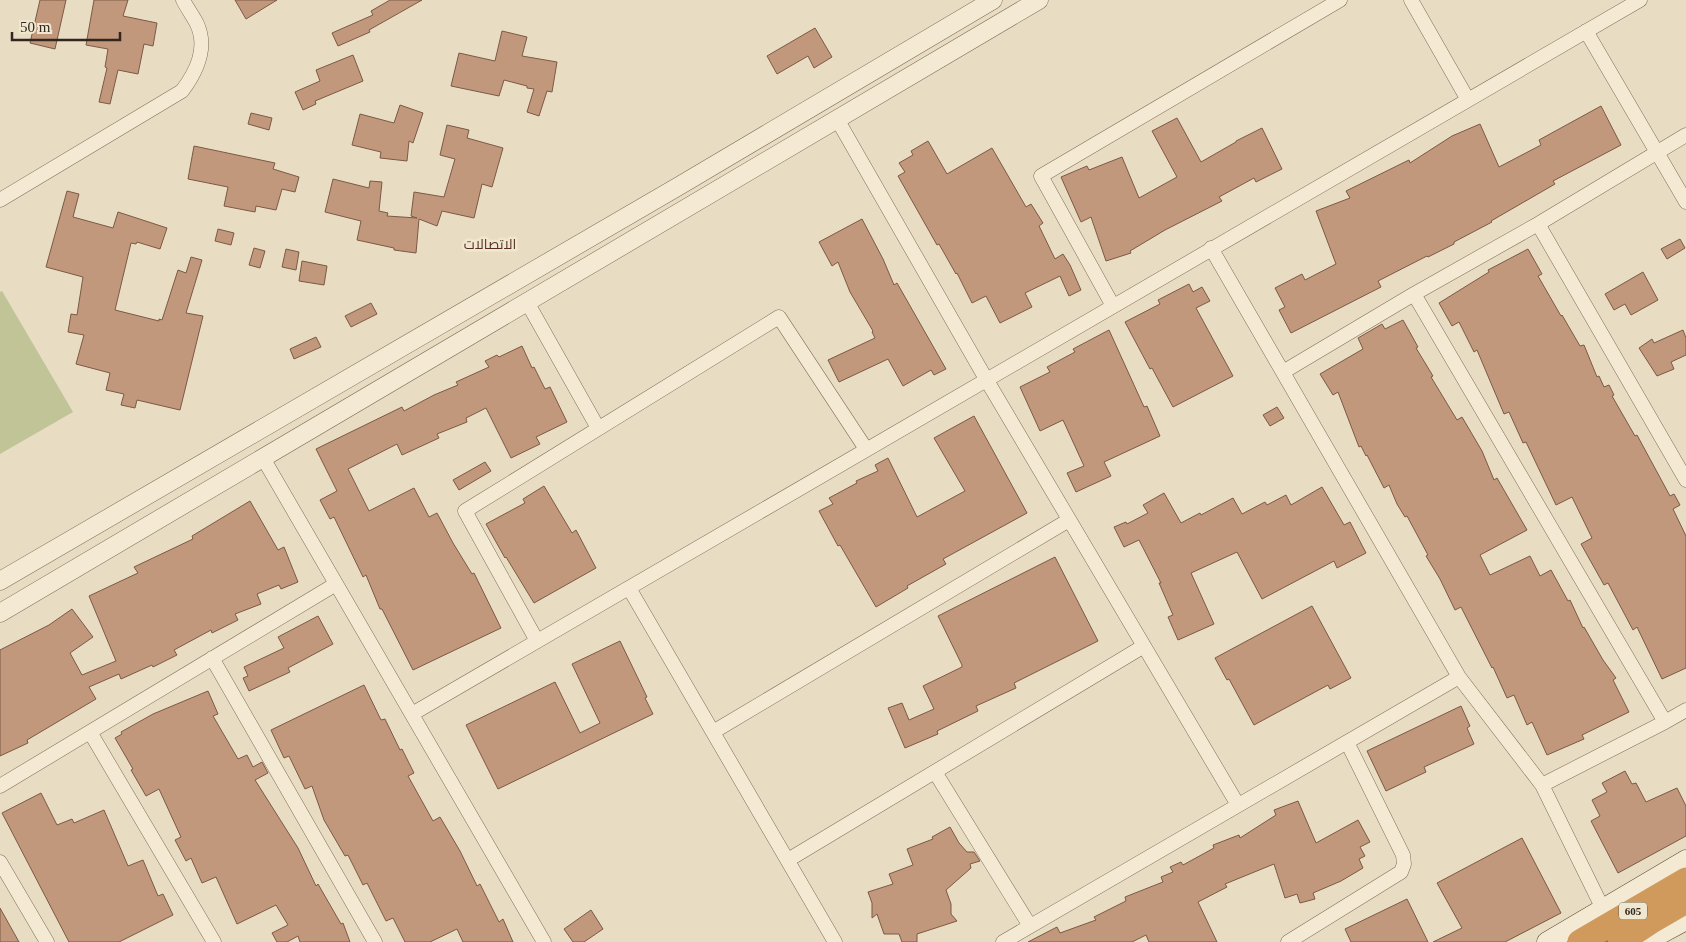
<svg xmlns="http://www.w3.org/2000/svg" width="1686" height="942" viewBox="0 0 1686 942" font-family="'Times New Roman',Cairo,serif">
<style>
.green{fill:#c0c497}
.building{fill:#c2987c;stroke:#7c5944}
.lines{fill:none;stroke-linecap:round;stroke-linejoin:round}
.minor-casing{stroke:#806e5b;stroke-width:15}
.tertiary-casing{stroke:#806e5b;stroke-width:19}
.secondary-casing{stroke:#614f3e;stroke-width:21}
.motorway-casing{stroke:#4e3d2f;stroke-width:26}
.minor{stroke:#f4ead4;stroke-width:14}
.tertiary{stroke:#f4ead4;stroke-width:18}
.secondary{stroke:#f4ead4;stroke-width:20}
.motorway{stroke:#cf9a5b;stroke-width:25}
.labels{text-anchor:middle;stroke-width:5;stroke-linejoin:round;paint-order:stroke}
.shield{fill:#f0e7d0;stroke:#6a6153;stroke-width:1}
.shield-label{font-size:11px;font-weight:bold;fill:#31271e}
.neighbourhood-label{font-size:14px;fill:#592d22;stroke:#f0e7d0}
</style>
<rect width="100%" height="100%" fill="#e8dcc2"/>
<path class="green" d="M2,291L73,412L0,454V292Z"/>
<path class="building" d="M40,0H66L55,49L30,43Z
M94,0H128L123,16L157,23L153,46L144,44L138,74L118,70L110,104L99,102L107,68L105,67L108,49L86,45Z
M235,0H277L246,19Z
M390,0H422L369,30L370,32L338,46L332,33L373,15L371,11Z
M815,28L832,57L814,68L808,56L777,74L767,56Z
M502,31L527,37L522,56L557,62L552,92L547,91L539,116L527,112L534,89L527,88V86L504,80L499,96L451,86L459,53L495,61Z
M353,55L363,81L315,101L316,104L303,110L295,92L320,81L316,70Z
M400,105L423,113L413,143L409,141L407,161L380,158L381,152L352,145L360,114L394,123Z
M1601,106L1621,145L1553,181L1555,184L1491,221L1492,222L1454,242V244L1428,257L1427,256L1378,281L1381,287L1291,333L1279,310L1285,307L1275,288L1302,274L1305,280L1336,264L1316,211L1350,198L1346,191L1409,160L1410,163L1452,136L1480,124L1499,167L1541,145L1539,140Z
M251,113L272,118L269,130L248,124Z
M1177,118L1201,162L1236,142V141L1262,128L1282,169L1256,182L1254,178L1219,197L1222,201L1165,230L1130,251L1131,253L1106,261L1091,217L1081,222L1061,177L1087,166L1089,170L1122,157L1139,198L1177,177L1152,131Z
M447,125L469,130L467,138L503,148L492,187L482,184L474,218L442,211L437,226L419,219L416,253L394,250V248L357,240L361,221L325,212L333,179L369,188L370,181L382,182L379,211L388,213L387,216L417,218L411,216L414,192L444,197L455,159L440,155Z
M928,141L947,174L992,148L1026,207L1031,204L1043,223L1039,226L1055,259L1063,254L1070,265L1081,290L1069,296L1060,276L1025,293L1032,307L1000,323L986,296L972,303L957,273L956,274L939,244L937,245L898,176L905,172L899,163L913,155L911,151Z
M194,146L275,163L273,169L299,177L295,192L282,189L276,210L256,206L255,212L224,206L228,187L188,179Z
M67,191L79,194L73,217L113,228L118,212L167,228L160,249L137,242L136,244L131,243L115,310L159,321V319L162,320L178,270L186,273L191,257L202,260L186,313L203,316L180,410L137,400L135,408L121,405L124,394L106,390L110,373L76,364L84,335L68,332L71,314L77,315L83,277L46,267Z
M862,219L883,259L894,285L897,283L946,369L934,375L931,370L903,386L888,359L839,382L828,360L875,338L872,332L873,331L850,292L838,262L832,266L819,242Z
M218,229L234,233L231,245L215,241Z
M1680,239L1685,248L1667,259L1661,249Z
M254,248L265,251L260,268L249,265Z
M286,249L299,252L296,270L282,267Z
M1528,249L1542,274L1538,276L1561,316L1562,315L1580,346L1584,345L1597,377L1599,376L1604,387L1609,385L1614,395L1612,396L1635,436L1637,435L1670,496L1674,494L1680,505L1673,509L1686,536V668L1662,679L1637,627L1633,630L1608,583L1604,585L1581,544L1592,538L1572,497L1556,505L1526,442L1523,443L1509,412L1504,414L1477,350L1474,352L1459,322L1452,326L1439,303L1489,272L1488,270Z
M302,261L327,266L324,285L299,281Z
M1643,272L1658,300L1631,315L1625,304L1614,310L1605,294Z
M1189,284L1193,292L1202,287L1210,301L1196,308L1233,376L1173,407L1152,368L1150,369L1125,322L1160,304L1158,300Z
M371,303L377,314L351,327L345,316Z
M1403,320L1418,347L1416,348L1433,376L1431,377L1457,420L1462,417L1482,451L1494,480L1497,478L1527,530L1480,555L1490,575L1530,556L1540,576L1551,570L1568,601L1570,600L1583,628L1584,627L1603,660L1616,678L1613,680L1629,712L1582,735L1584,739L1547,755L1532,722L1527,725L1514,695L1507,698L1493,667L1492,668L1461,607L1455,610L1440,579L1426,556L1428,555L1407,516L1405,517L1397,504L1389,485L1384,488L1367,455L1366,456L1361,446L1359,447L1338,392L1333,395L1320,374L1363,349L1358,338L1382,324L1385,329Z
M1109,330L1144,407L1147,406L1160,436L1104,462L1111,476L1076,492L1067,473L1084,466L1063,420L1040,431L1020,387L1050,372L1047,367L1075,352L1073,349Z
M1683,330L1686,338V355L1671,362L1674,369L1657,376L1639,348L1652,339L1654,343Z
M316,337L321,347L294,359L290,349Z
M522,346L532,368L534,367L545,389L550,387L567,422L536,437L540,444L511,458L486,408L466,418L467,422L437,434L439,438L402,455L397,444L348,469L369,511L414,488L429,517L437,513L453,543L472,574L474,573L501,628L413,670L382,609H380L366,575L363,577L334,517L330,519L320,500L337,491L316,449L402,407L404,411L434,395L458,385L456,382L489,367L485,361L497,355L499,357Z
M1277,407L1284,418L1270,426L1263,415Z
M974,416L1027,513L943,559L946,564L907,586L908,588L876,607L840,545L838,546L819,511L833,504L829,498L857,483L856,481L878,471L875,465L888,458L917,517L965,491L934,438Z
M485,462L491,471L459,490L453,480Z
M544,486L572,533L576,530L596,568L534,603L506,557L505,558L486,524L525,503L523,499Z
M1322,487L1344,525L1350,522L1366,553L1337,568L1334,561L1262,599L1237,552L1191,573L1214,624L1178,640L1168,617L1173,615L1159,583H1161L1139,540L1124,547L1114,527L1126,522L1127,524L1148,513L1143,505L1164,493L1181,523L1200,513L1201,515L1233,498L1242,514L1265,502L1267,505L1286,495L1291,505Z
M250,501L278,550L284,547L298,582L281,589L279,585L257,594L261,604L235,614L238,620L212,633L211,630L174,650L177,655L153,667L152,665L121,679L119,674L89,687L96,699L27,740L28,743L0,756V650L49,625L72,609L93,637L70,653L82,675L116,661L89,596L138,573L134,567L193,539L192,536Z
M1055,557L1098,641L1014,683L1016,688L976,706L978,711L937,731L938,734L905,748L888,708L902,703L909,720L934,709L923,686L962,667V665L938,616Z
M1312,606L1351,678L1330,689L1328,685L1254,725L1229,679L1227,680L1215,658Z
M318,616L333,644L288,668L290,672L249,691L243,678L248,676L244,667L284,648L278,637Z
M620,641L647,697L645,698L653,714L498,789L466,725L555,682L580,733L600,723L572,664Z
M364,685L381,720L385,719L400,750L402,749L414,773L408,776L433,821L440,817L460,851L477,886L480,884L499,922L503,919L513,942H463L457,929L430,942H405L393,918L386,921L367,883L363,885L348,855L345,856L324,820L312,786L305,789L289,756L284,758L271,730Z
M208,691L218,714L213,716L238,759L247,755L253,767L262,762L268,773L255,780L298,848L316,886L318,884L341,924L343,923L350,942H300L298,936L287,942H277L272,933L288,925L276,905L237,924L216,877L202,883L191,858L186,861L175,840L181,837L159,789L146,796L131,770L133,769L115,738L122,734L121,732L153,714Z
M1461,706L1470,726L1467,728L1474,744L1424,767L1426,772L1386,791L1367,751Z
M1625,771L1632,784L1636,783L1646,802L1677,788L1686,806V836L1618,873L1591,821L1600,816L1592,800L1607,792L1602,783Z
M41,793L57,825L72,819L74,823L104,810L128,866L143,860L158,896L163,894L173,915L119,942H69L2,813Z
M1298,801L1316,843L1358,820L1370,842L1360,847L1365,856L1359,859L1363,868L1341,881L1313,893L1315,899L1300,903L1297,894L1285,898L1274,864L1225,884L1227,887L1198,902L1217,942H1149L1146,935L1132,942H1028L1057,927L1060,933L1096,920L1094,917L1126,901L1125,897L1163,882L1161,877L1173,872L1170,867L1181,862L1183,865L1214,848L1213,845L1239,835L1240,838L1276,815L1274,810Z
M950,827L959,843L967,852H974L980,861L970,864L971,868L946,890L951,904V914L957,921L917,934V942H902L899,934H884L877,914L872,918V903L868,892L893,884L889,874L913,865L907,849L933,839L932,837Z
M1522,838L1561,913L1505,942H1433L1462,928L1437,883Z
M1407,899L1428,942H1351L1345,929Z
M0,908L19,942H0Z
M591,910L603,929L584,942H573L564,929Z"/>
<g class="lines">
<g class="minor-casing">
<path id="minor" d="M1411,0L1468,100
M1586,31L1686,202
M837,119L986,379L1238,805
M0,200L182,91C197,71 208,48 197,24C193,16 187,8 183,0
M1538,224L1686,480
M1211,248L1459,677L1542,785L1603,909
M1414,294L1665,722
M527,302L598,428
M1113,306L1041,176L1340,0
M1283,372L1414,294L1538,224L1686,135
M263,458L544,942
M629,588L835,942
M537,641L465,511L779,317L866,449
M212,658L375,942
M412,714L1640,0
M90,732L214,942
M713,732L1069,520
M935,772L1030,926
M1542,785L1665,722L1686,710
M0,786L336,584
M788,860L1144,646
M0,862L47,942
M1003,942L1459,677
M1288,942L1401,872L1404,864L1403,855L1347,742"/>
</g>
<g class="tertiary-casing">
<path id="tertiary" d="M0,581L679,186L993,0
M0,613L1039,0"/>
</g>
<g class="secondary-casing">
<path id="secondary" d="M1547,942L1686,860
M1645,942L1686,920"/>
</g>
<g class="motorway-casing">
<path id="motorway" d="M1580,942L1686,880
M1620,942L1650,922L1686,901"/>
</g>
<use href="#minor" class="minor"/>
<use href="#tertiary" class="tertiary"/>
<use href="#secondary" class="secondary"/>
<use href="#motorway" class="motorway"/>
</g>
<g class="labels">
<rect class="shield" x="1619" y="902.5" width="28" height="17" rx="4"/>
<g class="shield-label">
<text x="1633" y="915">605</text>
</g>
<g class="neighbourhood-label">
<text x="490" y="249">الاتصالات</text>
</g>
</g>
<path d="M12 32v8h108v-8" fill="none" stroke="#31271e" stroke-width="2.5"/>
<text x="20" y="32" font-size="15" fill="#31271e" stroke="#f0e7d0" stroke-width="4" paint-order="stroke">50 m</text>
</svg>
